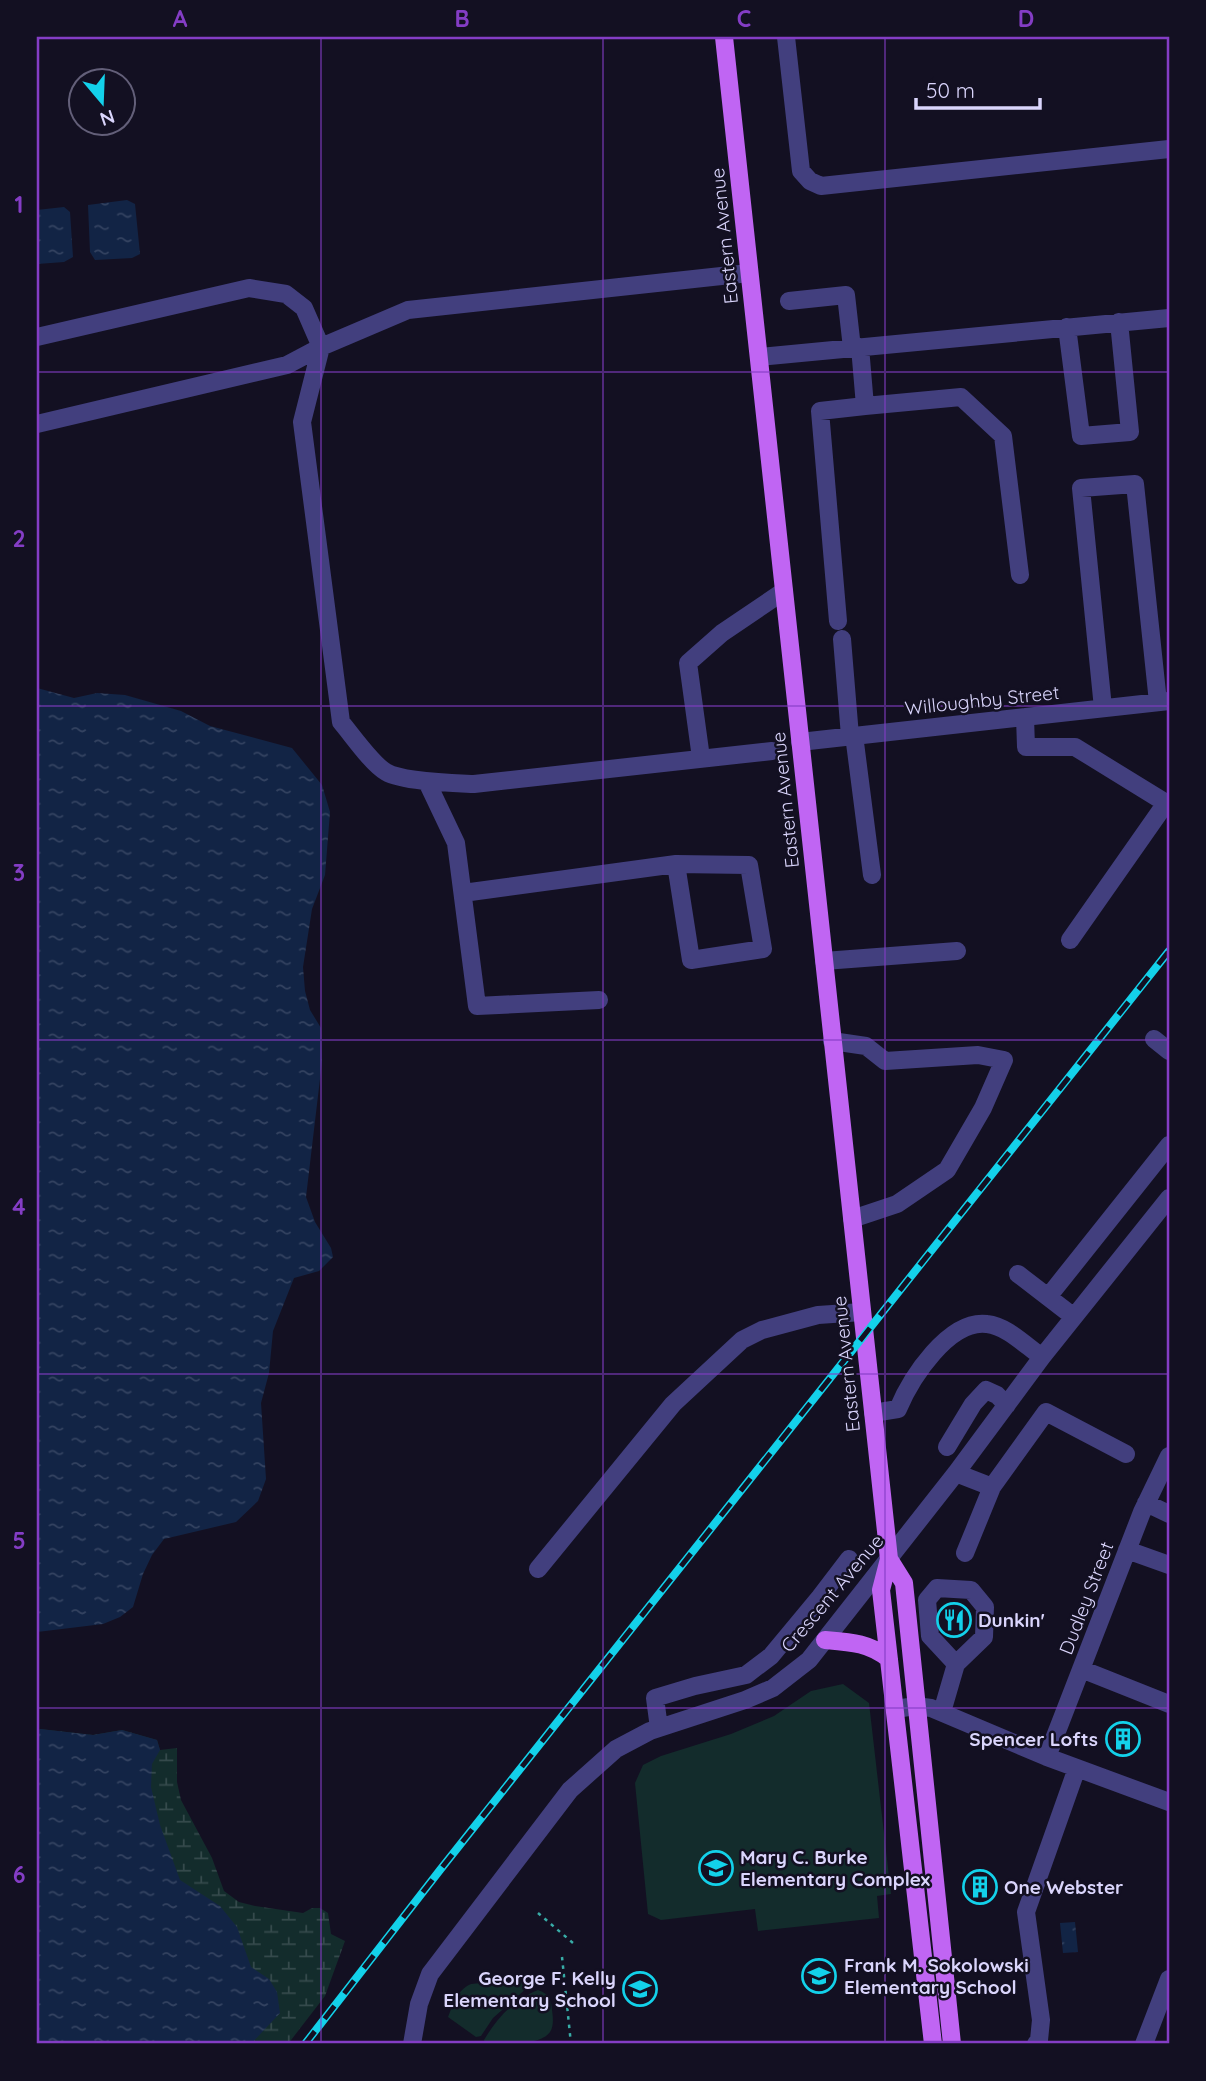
<svg xmlns="http://www.w3.org/2000/svg" width="1206" height="2081" viewBox="0 0 1206 2081" font-family="Quicksand,sans-serif">
<style>
.green{fill:#132c2c}
.wetland{fill:url(#wetland-marsh)}
.water{fill:url(#water-ripples)}
.lines{fill:none;stroke-linecap:round;stroke-linejoin:round}
.path{stroke:#38aca7;stroke-width:2.5;stroke-dasharray:3.5 5;stroke-linecap:butt}
.minor{stroke:#423f7e;stroke-width:18}
.major{stroke:#c065f3;stroke-width:18}
.rail-casing{stroke:#13d1ea;stroke-width:8}
.rail{stroke:#131022;stroke-width:5;stroke-dasharray:16;stroke-linecap:butt}
.grid{fill:none;stroke:#843dc5;stroke-width:2;stroke-opacity:0.55}
.labels{text-anchor:middle;stroke-width:5;stroke-linejoin:round;paint-order:stroke}
.street-label{font-size:19px;fill:#dad5fc;stroke:#131022}
.poi-label{font-size:19px;font-weight:bold;fill:#dad5fc;stroke:#131022;text-anchor:start}
.neatline{fill:none;stroke:#843dc5;stroke-width:2.5}
.grid-label{font-size:23px;text-anchor:middle;font-weight:bold;fill:#843dc5}
</style>
<defs>
<pattern id="wetland-marsh" width="20" height="14" patternUnits="userSpaceOnUse" patternTransform="scale(1.75)"><rect width="20" height="14" fill="#132c2c"/><path d="M1 5h8M5 5V1M11 12h8M15 12V8" fill="none" stroke="#354a4c"/></pattern>
<pattern id="water-ripples" width="26" height="14" patternUnits="userSpaceOnUse" patternTransform="scale(1.75)"><rect width="26" height="14" fill="#122445"/><path d="M2 4q2-2 4 0t4 0M15 11q2-2 4 0t4 0" fill="none" stroke="#344361"/></pattern>
</defs>
<rect width="100%" height="100%" fill="#131022"/>
<path class="green" d="M843,1684L869,1703L891,1894L877,1896L879,1918L758,1931L755,1909L661,1920L648,1914L635,1783L643,1765L661,1756L731,1734L774,1716L811,1691Z
M521,1979L528,1982V1987L493,2018L481,2036L476,2037L448,2017C454,2003 456,1991 471,1984Z
M538,1990C549,1994 551,1998 552,2010C553,2017 554,2026 550,2032C541,2046 500,2044 485,2044L484,2040C497,2018 514,1999 538,1990Z"/>
<path class="wetland" d="M40,1729L93,1735L122,1730L157,1740L160,1750L177,1748V1782L181,1800L212,1858L224,1891L239,1902L255,1906L303,1913L312,1908H320L328,1913L331,1934L345,1941L325,1996L288,2044H37V1732Z"/>
<path class="water" d="M127,200L135,204L140,254L132,258L95,260L90,252L88,205Z
M64,207L70,212L73,257L64,262L37,264V210Z
M37,688L74,698L97,693L125,695L181,711L210,726L292,748L322,785L330,812L325,875L312,909L303,967L305,991L310,1010L321,1028L322,1062L306,1197L315,1222L331,1248L333,1257L319,1271L294,1278L273,1331L269,1373L261,1403L266,1479L258,1501L236,1522L164,1539L152,1555L143,1574L133,1607L120,1617L103,1624L37,1632Z
M40,1729L93,1735L122,1730L157,1740L160,1750L152,1764L151,1787L160,1825L180,1880L220,1906L237,1927L251,1967L269,1979L277,1992L280,2013L251,2044H37V1732Z
M1075,1922L1078,1952L1063,1953L1060,1923Z"/>
<g class="lines">
<path class="path" d="M538,1913L573,1943
M562,1957L571,2044"/>
<path class="minor" d="M786,37L801,171L810,181L821,186L1169,149
M789,301L846,295L852,348
M1067,327L1081,436L1130,432L1119,322
M37,337L249,288L286,294L304,308L321,347L302,422L341,722C352,735 372,764 386,772C403,782 453,783 474,784L772,751
M759,357L1169,318
M865,406L961,397L1003,436L1020,575
M37,424L287,365L321,347L408,310L749,273
M838,621L820,411L865,406L860,347
M842,639L850,736
M1103,708L1081,488L1135,484L1158,702
M1025,717L1026,747H1075L1166,803L1070,940
M854,735L872,875
M800,742L1169,701
M701,758L688,663L722,633L784,591
M427,782L456,843L477,1006L599,1000
M463,893L676,864L691,960L763,949L749,865L676,864
M824,961L957,951
M1154,1039L1169,1051
M832,1041L866,1046L885,1061L978,1055L1004,1060L983,1108L947,1170L897,1204L852,1219
M1018,1274L1074,1317
M1048,1297L1169,1145
M873,1413L898,1409C911,1378 949,1319 987,1324C1007,1326 1026,1346 1042,1357
M947,1447L973,1404L986,1390L997,1395L1007,1405
M956,1473L992,1487L965,1553
M992,1487L1046,1412L1126,1454
M1146,1503L1169,1514
M1127,1550L1169,1565
M538,1569L673,1404L742,1340L762,1330L818,1315L862,1312
M1081,1669L1169,1704
M895,1709L916,1706L931,1708L1047,1757L1169,1802
M942,1712L956,1664L984,1637L985,1607L971,1590L937,1588L927,1600L930,1636L956,1664
M659,1728L655,1698L695,1686L746,1675L771,1656L820,1597L849,1559
M1047,1757L1142,1512L1169,1456
M412,2044L419,2004L430,1974L570,1790L616,1749L650,1731L745,1700L773,1688L809,1660L956,1473L1042,1357L1169,1198
M1036,2044L1039,2040L1041,2020L1026,1912L1077,1768
M1144,2044L1169,1979"/>
<path class="major" d="M724,37L889,1559L881,1590L933,2044
M889,1559L904,1583L952,2044
M825,1640C850,1642 870,1643 889,1659"/>
<g class="rail-casing">
<path id="rail" d="M305,2044L440,1870L1169,951"/>
</g>
<use href="#rail" class="rail"/>
</g>
<path class="grid" d="M321,37V2044M603,37V2044M885,37V2044M37,372H1169M37,706H1169M37,1040H1169M37,1374H1169M37,1708H1169"/>
<defs>
<g id="restaurant-ring" transform="scale(1.75)"><circle r="9.5" fill="#131022" stroke="#13d1ea" stroke-width="1.5"/><path d="M-5-6h1v4h1v-4h1v4h1v-4h1v5L-1.5 .5V6h-2V.5L-5-1ZM5-6V6H3V1.5H1.5Q1.5-4 5-6Z" fill="#13d1ea"/></g>
<g id="building-ring" transform="scale(1.75)"><circle r="9.5" fill="#131022" stroke="#13d1ea" stroke-width="1.5"/><path d="M-4-6H4V6H1V3H-1V6H-4ZM-2.5-4.3h1.7v1.8h-1.7ZM.8-4.3h1.7v1.8H.8ZM-2.5-1h1.7V.8h-1.7ZM.8-1h1.7V.8H.8Z" fill="#13d1ea"/></g>
<g id="school-ring" transform="scale(1.75)"><circle r="9.5" fill="#131022" stroke="#13d1ea" stroke-width="1.5"/><path d="M0-5L7-2L0 1L-7-2ZM-4 1L0 2.5L4 1V4Q0 6-4 4Z" fill="#13d1ea"/></g>
</defs>
<g fill-rule="evenodd">
<use href="#restaurant-ring" x="954" y="1620"/>
<use href="#building-ring" x="1123" y="1739"/>
<use href="#school-ring" x="716" y="1868"/>
<use href="#building-ring" x="980" y="1887"/>
<use href="#school-ring" x="819" y="1976"/>
<use href="#school-ring" x="640" y="1989"/>
</g>
<g class="labels">
<g class="street-label">
<text transform="translate(724 236) rotate(-96)" y="7">Eastern Avenue</text>
<text transform="translate(982 700) rotate(-6)" y="7">Willoughby Street</text>
<text transform="translate(785 800) rotate(-96)" y="7">Eastern Avenue</text>
<text transform="translate(846 1364) rotate(-96)" y="7">Eastern Avenue</text>
<text transform="translate(832 1593) rotate(-50)" y="7">Crescent Avenue</text>
<text transform="translate(1086 1598) rotate(-69)" y="7">Dudley Street</text>
</g>
<g class="poi-label">
<text x="978" y="1627">Dunkin'</text>
<text x="1098" y="1746" text-anchor="end">Spencer Lofts</text>
<text x="740" y="1864">Mary C. Burke<tspan x="740" dy="22">Elementary Complex</tspan></text>
<text x="1004" y="1894">One Webster</text>
<text x="844" y="1972">Frank M. Sokolowski<tspan x="844" dy="22">Elementary School</tspan></text>
<text x="616" y="1985" text-anchor="end">George F. Kelly<tspan x="616" dy="22">Elementary School</tspan></text>
</g>
</g>
<rect width="1206" height="2081" fill="none" stroke="#131022" stroke-width="77"/>
<g transform="translate(102 102) rotate(161)"><circle r="33" fill="#131022" stroke="#635f79" stroke-width="2"/>
<path d="M0-5L12 26L0 18L-12 26Z" fill="#13d1ea"/>
<text y="-10" font-size="19" font-weight="bold" text-anchor="middle" fill="#dad5fc">N</text>
</g>
<path d="M916 98v10h124v-10" fill="none" stroke="#dad5fc" stroke-width="3.5"/>
<text x="926" y="98" font-size="21" fill="#dad5fc" stroke="#131022" stroke-width="5" paint-order="stroke">50 m</text>
<rect x="38" y="38" width="1130" height="2004" class="neatline"/>
<g class="grid-label">
<text x="180" y="27">A</text>
<text x="462" y="27">B</text>
<text x="744" y="27">C</text>
<text x="1026" y="27">D</text>
<text x="19" y="213">1</text>
<text x="19" y="547">2</text>
<text x="19" y="881">3</text>
<text x="19" y="1215">4</text>
<text x="19" y="1549">5</text>
<text x="19" y="1883">6</text>
</g>
</svg>
